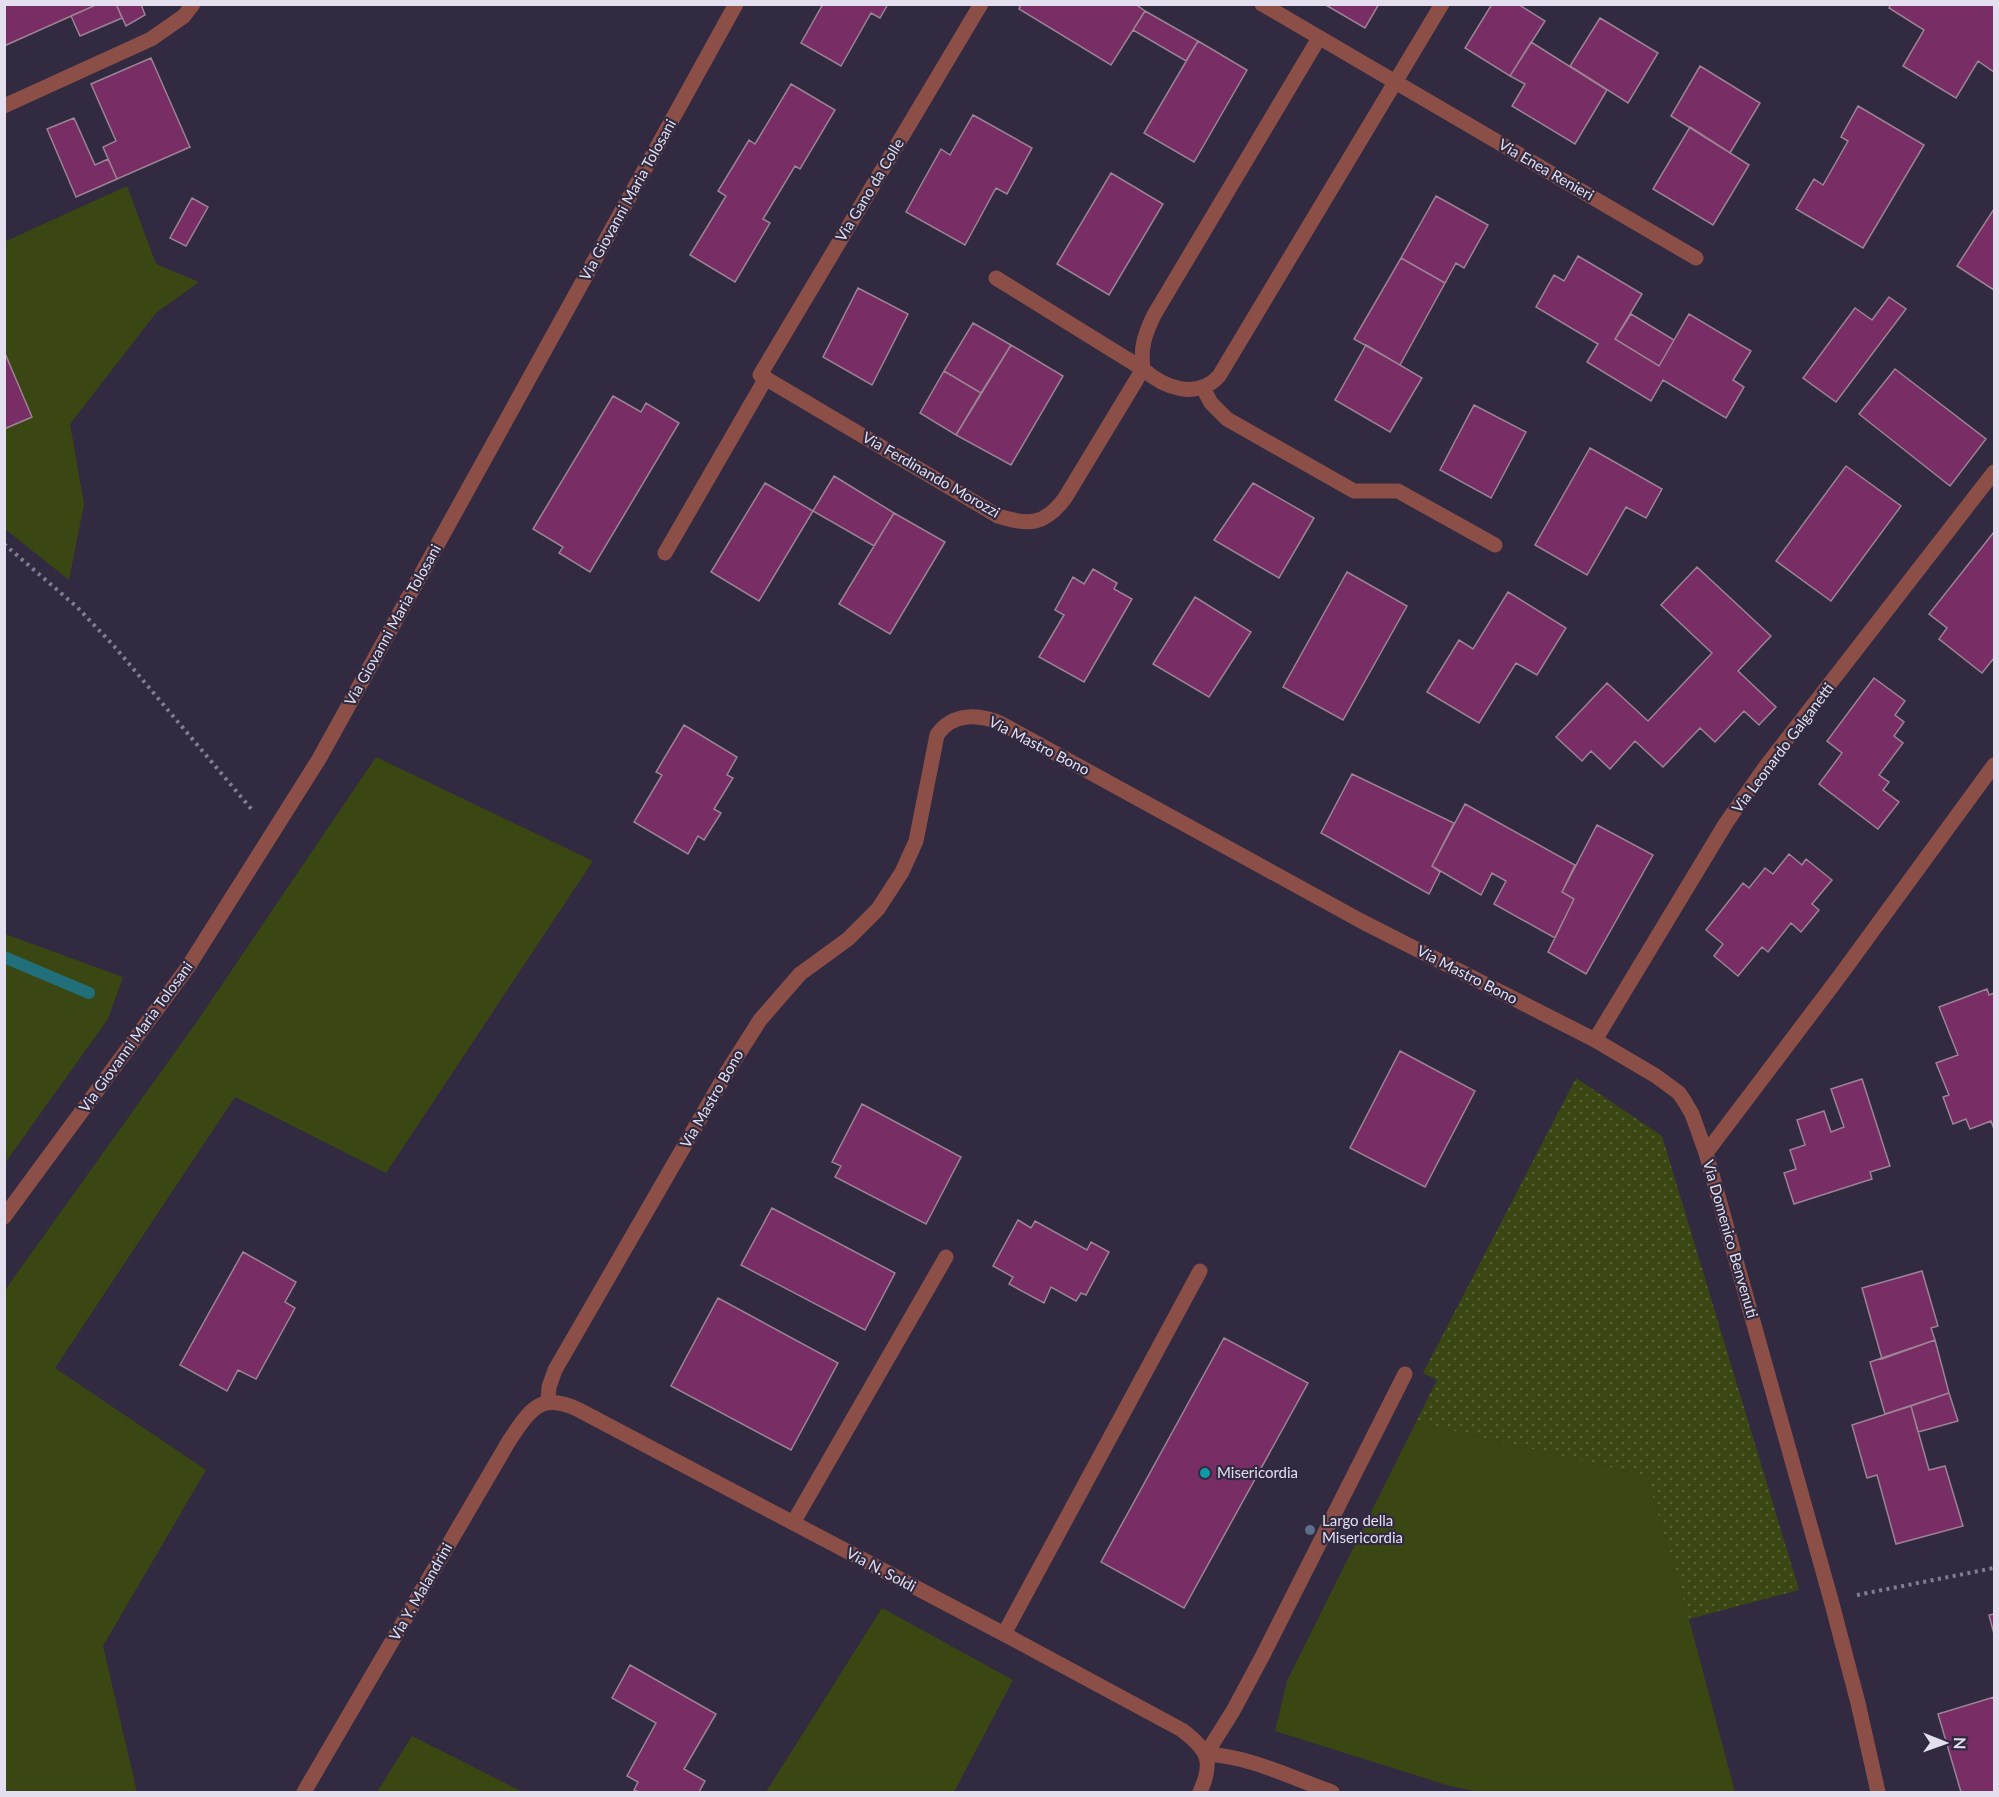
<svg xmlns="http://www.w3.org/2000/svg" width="1999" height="1797" viewBox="0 0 1999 1797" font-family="Lato,sans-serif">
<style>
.green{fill:#3b4713}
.park{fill:url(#park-dots)}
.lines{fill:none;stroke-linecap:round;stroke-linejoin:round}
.stream{stroke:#216f7b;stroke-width:12}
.building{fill:#782d65;stroke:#9c8394;stroke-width:1.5}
.path{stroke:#837d90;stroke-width:4;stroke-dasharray:3 4.5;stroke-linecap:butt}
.service{stroke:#8c4f47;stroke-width:15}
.minor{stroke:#8c4f47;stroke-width:15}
.tertiary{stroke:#8c4f47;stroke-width:15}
.culture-dot{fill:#0f9aa8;stroke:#312a40;stroke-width:2}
.service-dot{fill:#5c6f8a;stroke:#312a40;stroke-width:2}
.labels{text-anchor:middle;stroke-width:4.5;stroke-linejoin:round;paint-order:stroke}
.street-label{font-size:15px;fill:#e3dfee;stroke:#312a40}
.poi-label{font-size:15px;fill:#e3dfee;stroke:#312a40;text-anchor:start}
</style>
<defs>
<pattern id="park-dots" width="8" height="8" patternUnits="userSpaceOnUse" patternTransform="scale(1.5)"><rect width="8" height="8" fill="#3b4713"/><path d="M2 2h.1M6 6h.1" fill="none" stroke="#576136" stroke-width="1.8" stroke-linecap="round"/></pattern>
</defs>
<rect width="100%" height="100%" fill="#312a40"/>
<path class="green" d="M127,186L156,264L199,282L156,313L70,424L84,504L69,580L5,529L4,242Z
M376,757L593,861L386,1173L235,1097L55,1368L206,1470L103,1646L137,1792H5V1290L198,1020Z
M5,934L123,977L108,1019L5,1163Z
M1416,1422L1647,1476L1689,1619L1735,1792H1479L1450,1786L1275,1731L1287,1681Z
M882,1608L1013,1680L954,1792H766Z
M412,1736L523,1792H377Z"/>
<path class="park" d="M1576,1078L1662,1136L1799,1590L1689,1619L1647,1476L1416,1422L1437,1380L1423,1373Z"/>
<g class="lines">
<path class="stream" d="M4,957L89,993"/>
</g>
<path class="building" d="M4,4H98L4,46Z
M98,4H116L122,18L80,36L71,16Z
M116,4H141L145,15L126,26Z
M823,4H888L880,18L871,13L841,66L801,43Z
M1021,4H1135L1145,11L1111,65L1019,9Z
M1324,4H1379L1365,28Z
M1492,4H1518L1545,21L1510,76L1465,48Z
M1891,4H1994V72L1978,61L1956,98L1903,66L1924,30L1889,8Z
M1145,11L1198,41L1186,61L1133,30Z
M1600,18L1658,53L1628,103L1570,66Z
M1198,41L1247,70L1194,162L1144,133Z
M1531,42L1607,90L1575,144L1512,106L1525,84L1510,76Z
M151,58L190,147L117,179L103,147L116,141L91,84Z
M1700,66L1760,103L1730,153L1671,116Z
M791,84L835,110L800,169L795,166L763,219L770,223L735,282L690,255L726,196L718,191L749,140L755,144Z
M1858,106L1924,145L1863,248L1796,209L1814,179L1823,185L1848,141L1841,137Z
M973,115L1032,148L1007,194L996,188L965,245L906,212L941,149L950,155Z
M74,118L95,165L108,159L117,179L76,197L47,129Z
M1690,127L1749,165L1713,225L1653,189Z
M1111,173L1163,204L1109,295L1057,264Z
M1436,196L1488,225L1464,268L1456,263L1445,283L1401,258Z
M192,198L208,207L186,246L170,238Z
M1994,209V290L1957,266Z
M1578,256L1642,294L1615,339L1659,366L1689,314L1751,351L1733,380L1744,387L1726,418L1663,380L1651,401L1587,362L1598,344L1536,307L1554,275L1564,281Z
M1401,258L1445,283L1400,365L1354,339Z
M858,288L908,314L872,385L823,357Z
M1889,297L1906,309L1836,402L1803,378L1855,308L1872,320Z
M1631,314L1674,340L1659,366L1615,339Z
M973,323L1011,345L981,393L944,371Z
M1011,345L1063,376L1011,465L956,435Z
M1366,345L1422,378L1390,432L1335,400Z
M4,351L32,417L4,429Z
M1895,369L1986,439L1950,486L1859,414Z
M944,371L981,393L956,435L920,413Z
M613,396L641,412L646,403L679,423L590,572L559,553L563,547L533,529Z
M1474,405L1526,432L1491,498L1440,470Z
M1590,448L1662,489L1646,518L1626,507L1587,575L1535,545Z
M1846,466L1901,506L1831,601L1776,561Z
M834,476L894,513L874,546L813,511Z
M765,483L813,511L759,601L711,572Z
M1253,483L1314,518L1279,578L1214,540Z
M894,513L945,542L890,634L839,604Z
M1994,532V658L1982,673L1939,639L1947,628L1929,614Z
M1697,567L1771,636L1738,671L1776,707L1759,725L1744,711L1715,742L1700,728L1663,767L1635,741L1610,769L1591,751L1582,761L1556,737L1607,683L1648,721L1712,653L1661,605Z
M1093,569L1117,583L1114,589L1132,599L1084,682L1039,657L1064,615L1055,610L1073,577L1084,584Z
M1347,572L1407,606L1343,720L1283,687Z
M1508,592L1566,628L1537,675L1516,663L1479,723L1427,692L1459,640L1473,649Z
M1195,597L1251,632L1209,697L1153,664Z
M1874,678L1905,701L1895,715L1904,722L1894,736L1903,743L1879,775L1889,782L1883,790L1899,802L1878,829L1819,784L1842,753L1827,741Z
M684,725L737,757L727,775L733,778L714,809L721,813L704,840L698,836L688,854L634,822L662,775L656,772Z
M1352,774L1454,823L1432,866L1440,872L1429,894L1321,833Z
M1465,804L1575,865L1562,892L1574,899L1555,938L1494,904L1506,881L1492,873L1481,895L1432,866Z
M1597,825L1653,855L1586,974L1548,952L1574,899L1562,892Z
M1789,854L1802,865L1806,859L1832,880L1812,904L1819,910L1801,932L1791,923L1768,952L1762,947L1738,976L1714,956L1723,944L1706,930L1743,883L1749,888L1765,868L1773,874Z
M1987,989L1989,995L1994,993V1129L1991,1121L1970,1129L1966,1119L1953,1124L1943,1097L1949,1095L1936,1063L1958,1055L1939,1007Z
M1400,1051L1475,1091L1425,1187L1350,1148Z
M1862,1079L1890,1166L1870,1172L1872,1179L1794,1204L1784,1173L1796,1169L1790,1150L1805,1145L1797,1120L1824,1111L1831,1132L1844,1127L1831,1089Z
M862,1104L961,1157L926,1224L835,1177L841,1166L832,1162Z
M772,1208L895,1273L865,1330L741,1265Z
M1018,1220L1031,1228L1035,1221L1087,1250L1091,1242L1109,1252L1086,1295L1081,1293L1076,1301L1051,1287L1044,1303L1009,1284L1013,1277L993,1266Z
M243,1252L296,1282L285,1302L295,1308L256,1379L238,1370L227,1391L180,1365Z
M1922,1271L1938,1326L1931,1328L1935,1340L1882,1359L1862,1288Z
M718,1298L838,1363L791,1450L671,1386Z
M1224,1338L1308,1383L1184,1608L1101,1562Z
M1935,1340L1949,1393L1885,1414L1870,1362Z
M1949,1393L1958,1421L1918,1432L1911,1406Z
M1911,1406L1929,1470L1945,1466L1963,1526L1896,1544L1877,1475L1867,1478L1852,1425Z
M1994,1614V1634L1989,1615Z
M630,1665L716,1714L684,1769L705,1781L699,1792H639L634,1790L638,1782L627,1776L656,1723L612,1698Z
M1994,1697V1792H1961L1938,1714Z"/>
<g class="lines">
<path class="path" d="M4,544L77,607L114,646L253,811
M1857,1595L1994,1568"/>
<path class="service" d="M4,106L151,39L184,16L193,4
M996,278L1143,369
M665,553L766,378
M793,1523L946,1257
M1004,1634L1200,1271"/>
<path class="minor" d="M981,4L760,375L998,516C1029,526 1045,525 1065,498L1143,369
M1262,4L1696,258
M1319,38L1154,315C1145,334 1140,347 1143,369C1164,388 1197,400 1219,376L1442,4
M1203,388L1211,403L1227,419L1354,491H1398L1495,545
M1595,1040L1726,823L1766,766L1994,472
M548,1401L549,1387L555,1370L727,1072L760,1020L800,974L848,939L878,909L902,872L916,841L937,735C952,712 980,714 1002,724L1361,921L1595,1040L1656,1076L1679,1093L1685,1102L1692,1114L1706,1153
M1206,1754L1233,1711L1263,1655L1405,1374
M1206,1754C1249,1756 1292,1778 1332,1792
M304,1792L509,1441C530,1410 540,1391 579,1410L1004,1634L1182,1730C1208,1750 1214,1761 1200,1792
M1878,1792L1858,1703L1831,1600L1706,1153L1839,977L1994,765"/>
<path class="tertiary" d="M4,1217L188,967L319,759L736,4"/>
</g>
<circle class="culture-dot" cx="1205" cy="1473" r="6"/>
<circle class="service-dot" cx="1310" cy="1530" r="6"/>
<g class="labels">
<g class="street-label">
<text transform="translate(1546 170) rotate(30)" y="5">Via Enea Renieri</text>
<text transform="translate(870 190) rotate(-59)" y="5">Via Gano da Colle</text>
<text transform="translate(628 200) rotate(-61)" y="5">Via Giovanni Maria Tolosani</text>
<text transform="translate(931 475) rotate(30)" y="5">Via Ferdinando Morozzi</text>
<text transform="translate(393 625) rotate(-61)" y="5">Via Giovanni Maria Tolosani</text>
<text transform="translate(1039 746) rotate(27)" y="5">Via Mastro Bono</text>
<text transform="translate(1783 748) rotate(-53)" y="5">Via Leonardo Galganetti</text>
<text transform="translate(1467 975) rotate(27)" y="5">Via Mastro Bono</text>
<text transform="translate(136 1037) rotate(-54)" y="5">Via Giovanni Maria Tolosani</text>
<text transform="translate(712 1099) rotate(-60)" y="5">Via Mastro Bono</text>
<text transform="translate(1730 1239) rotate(74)" y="5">Via Domenico Benvenuti</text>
<text transform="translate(881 1570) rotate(28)" y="5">Via N. Soldi</text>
<text transform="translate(421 1592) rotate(-60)" y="5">Via Y. Malandrini</text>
</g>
<g class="poi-label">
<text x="1217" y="1478">Misericordia</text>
<text x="1322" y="1526">Largo della<tspan x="1322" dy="17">Misericordia</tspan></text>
</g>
</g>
<rect width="1999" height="1797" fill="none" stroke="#e3dfee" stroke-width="12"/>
<g transform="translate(1945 1743) rotate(91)" stroke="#312a40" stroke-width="4.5" paint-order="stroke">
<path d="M0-4.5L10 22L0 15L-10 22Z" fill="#e3dfee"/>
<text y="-9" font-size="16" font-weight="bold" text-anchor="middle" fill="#e3dfee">N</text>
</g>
</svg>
